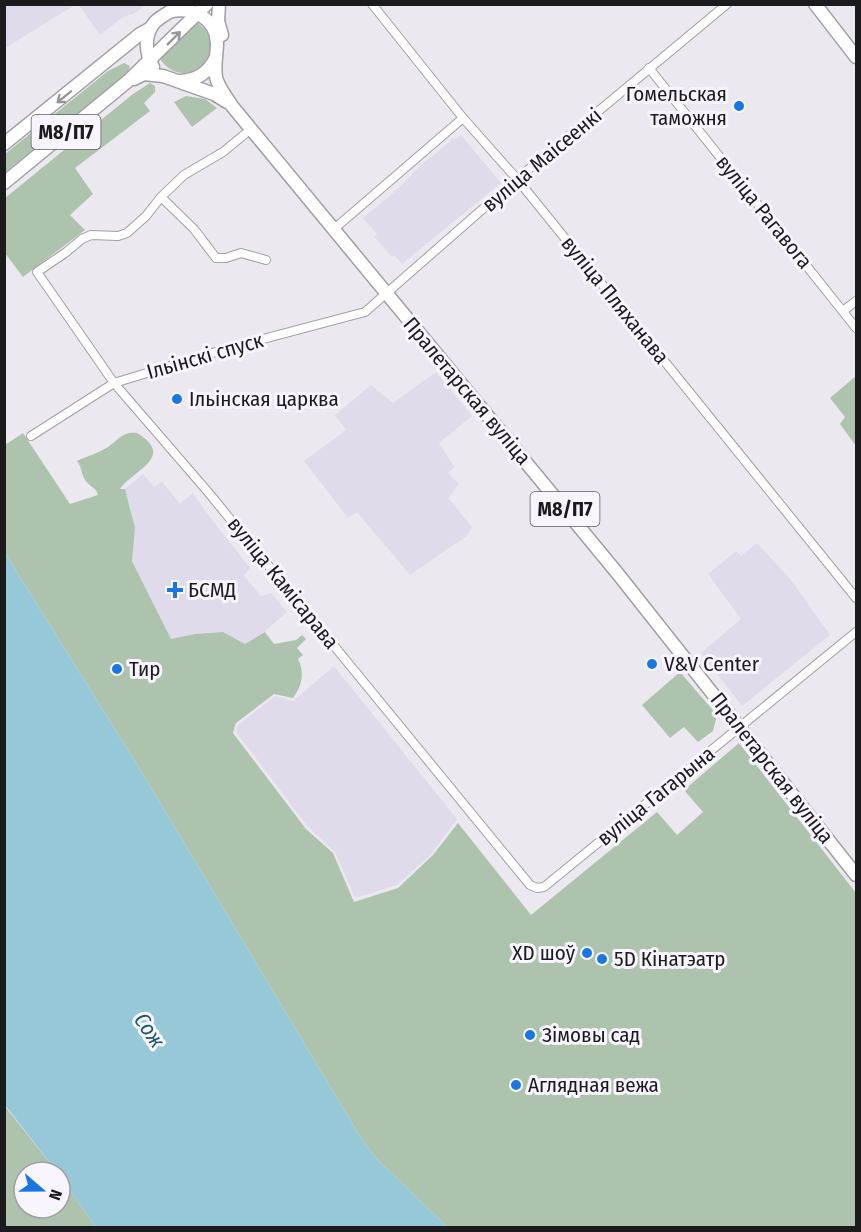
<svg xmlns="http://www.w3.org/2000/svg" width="861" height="1232" viewBox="0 0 861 1232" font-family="'Fira Sans Condensed',sans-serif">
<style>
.built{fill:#e0dbea}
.green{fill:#aec3ae}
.water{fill:#97c8d8}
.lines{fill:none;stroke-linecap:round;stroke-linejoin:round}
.street-casing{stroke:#a19ea6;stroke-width:10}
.primary-casing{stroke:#a19ea6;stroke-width:15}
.street{stroke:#fff;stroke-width:8}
.primary{stroke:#fff;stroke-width:12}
.oneway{stroke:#989899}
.poi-dot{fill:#1877e0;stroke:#f8f5fe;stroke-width:2}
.labels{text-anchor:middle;stroke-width:6;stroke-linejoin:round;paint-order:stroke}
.shield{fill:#f8f5fe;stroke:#5d5c60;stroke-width:1.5}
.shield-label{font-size:20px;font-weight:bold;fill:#1b1a1d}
.poi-label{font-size:21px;fill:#1b1a1d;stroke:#f8f5fe;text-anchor:start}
.street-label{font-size:21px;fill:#1b1a1d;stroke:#f8f5fe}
.water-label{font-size:22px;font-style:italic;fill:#1a5a6c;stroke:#f8f5fe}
</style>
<rect width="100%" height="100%" fill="#ebe8f0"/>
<path class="built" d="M5,4H75V5L5,48Z
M79,5H146L133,14L123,17L100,35Z
M461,135L501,183L402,264L394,255L392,257L378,241L374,237L377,234L363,218L400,187L420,166L454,138L456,139Z
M436,372L472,416L439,443L454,467L448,473L459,484L448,498L472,527L468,535L410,575L357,512L348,518L304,461L346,430L335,415L371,385L393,403Z
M143,474L154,487L162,482L164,484L180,504L193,493L209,516L250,568L244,576L261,596L271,593L287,612L265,631V632L245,644L223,632L195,634L171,640L132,560L135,528L125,489Z
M757,543L791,580L830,635L742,706L701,653L741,619L708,574L736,551L741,556Z
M334,666L457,819L431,854L397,885L355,898L335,852L308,827L236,732L238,725L275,696L293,701Z"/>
<path class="green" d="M196,22C235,46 187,98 160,59Z
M124,63L130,66L127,74L5,172V154L108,71Z
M150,83L155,86V92L144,103L150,111L75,168L93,194L70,215L85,230L23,277L5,253V198L133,94Z
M186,96L205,99L217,108L192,127L174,102Z
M856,376V446L840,424L845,417L830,398Z
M23,433L70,504L98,495C96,487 90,487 85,480C81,474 82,467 77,461C87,456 99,453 108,447C118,440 123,431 137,433C177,457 132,471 120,489H125L135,528L132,561L171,639L195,634L223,632L245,644L265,632L274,644L296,640L302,635L306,639L297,648L303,655L298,659C305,673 302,686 293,698L274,694L236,723L233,733L306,829L333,853L354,902L398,888L433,855L458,823L531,915L657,812L677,835L703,812L684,790L739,743L856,893V1227H447L376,1158L364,1143L138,766L5,553V445Z
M680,672L717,715L713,731L698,742L684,727L670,738L642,705Z
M4,1105L57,1172H24V1208H60V1177L96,1227H5Z"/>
<path class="water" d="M5,553L138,766L364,1143L376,1158L447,1227H96L60,1177V1172H57L5,1105Z"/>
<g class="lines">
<g class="street-casing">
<path id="street" d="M372,4L463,118L517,179L856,598
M649,68L856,328
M161,197L184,175L223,152L251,129
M334,229L463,118
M266,260L241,253L226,258H216L194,229L161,197L146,216L127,233L118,236L91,235L82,239L65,253L37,272L114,383L208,492L530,885L537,888L544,887L856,632
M843,311L856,301
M31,436L114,383L229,348L365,312L517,179L727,4"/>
</g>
<g class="primary-casing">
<path id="primary" d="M219,4L218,21L222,35
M815,4L856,57
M169,12C192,6 216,18 217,43C217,54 214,66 216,77C218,87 226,96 232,106L618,574L856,875
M153,67C145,53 144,34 155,22C161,16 169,13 175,8
M134,79L144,74L163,76L214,94L227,102
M181,81C197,80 208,73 215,59
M4,144L140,34L151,28
M4,183L128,81L207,4"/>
</g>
<use href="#street" class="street"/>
<use href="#primary" class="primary"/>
</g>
<defs><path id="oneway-shaft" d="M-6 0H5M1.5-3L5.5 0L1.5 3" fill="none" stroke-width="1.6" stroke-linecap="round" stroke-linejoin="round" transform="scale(1.5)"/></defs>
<g class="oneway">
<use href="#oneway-shaft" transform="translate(174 38) rotate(-45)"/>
<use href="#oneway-shaft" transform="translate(64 97) rotate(141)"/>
</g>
<g class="poi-dot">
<circle cx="739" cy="106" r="6"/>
<circle cx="177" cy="399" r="6"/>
<path d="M172 581h6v6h6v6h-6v6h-6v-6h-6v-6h6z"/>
<circle cx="652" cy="664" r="6"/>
<circle cx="117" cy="669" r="6"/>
<circle cx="587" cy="953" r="6"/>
<circle cx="602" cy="959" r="6"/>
<circle cx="530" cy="1035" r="6"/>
<circle cx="516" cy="1085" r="6"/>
</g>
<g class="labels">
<g class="shield">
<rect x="31.5" y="115" width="69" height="34" rx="4.5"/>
<rect x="530.5" y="492" width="69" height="34" rx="4.5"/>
</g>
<g class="shield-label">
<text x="66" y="139">М8/П7</text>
<text x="565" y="516">М8/П7</text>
</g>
<g class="poi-label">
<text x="727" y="101" text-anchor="end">Гомельская<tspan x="727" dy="24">таможня</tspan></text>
<text x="189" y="406">Ільінская царква</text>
<text x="188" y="597">БСМД</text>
<text x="664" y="671">V&amp;V Center</text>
<text x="129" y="676">Тир</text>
<text x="575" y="960" text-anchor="end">XD шоў</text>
<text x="614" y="966">5D Кінатэатр</text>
<text x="542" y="1042">Зімовы сад</text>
<text x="528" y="1092">Аглядная вежа</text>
</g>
<g class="street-label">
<text transform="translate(542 160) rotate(-40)" y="7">вуліца Маісеенкі</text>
<text transform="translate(764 212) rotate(51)" y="7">вуліца Рагавога</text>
<text transform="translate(615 300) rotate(51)" y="7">вуліца Пляханава</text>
<text transform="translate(205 356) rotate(-16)" y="7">Ільінскі спуск</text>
<text transform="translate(467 391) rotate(50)" y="7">Пралетарская вуліца</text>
<text transform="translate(283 583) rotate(51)" y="7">вуліца Камісарава</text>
<text transform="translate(772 768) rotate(52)" y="7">Пралетарская вуліца</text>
<text transform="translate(656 796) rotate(-39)" y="7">вуліца Гагарына</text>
</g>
<g class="water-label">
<text transform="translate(150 1030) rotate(56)" y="8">Сож</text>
</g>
</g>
<rect width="861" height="1232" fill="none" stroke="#1b1a1d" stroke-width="12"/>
<g transform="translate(42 1190) rotate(110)"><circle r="28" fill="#f8f5fe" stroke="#a09da4" stroke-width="1.5"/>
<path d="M0-4.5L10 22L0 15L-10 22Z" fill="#1877e0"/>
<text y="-9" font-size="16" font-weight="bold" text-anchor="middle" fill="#1b1a1d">N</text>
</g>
</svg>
